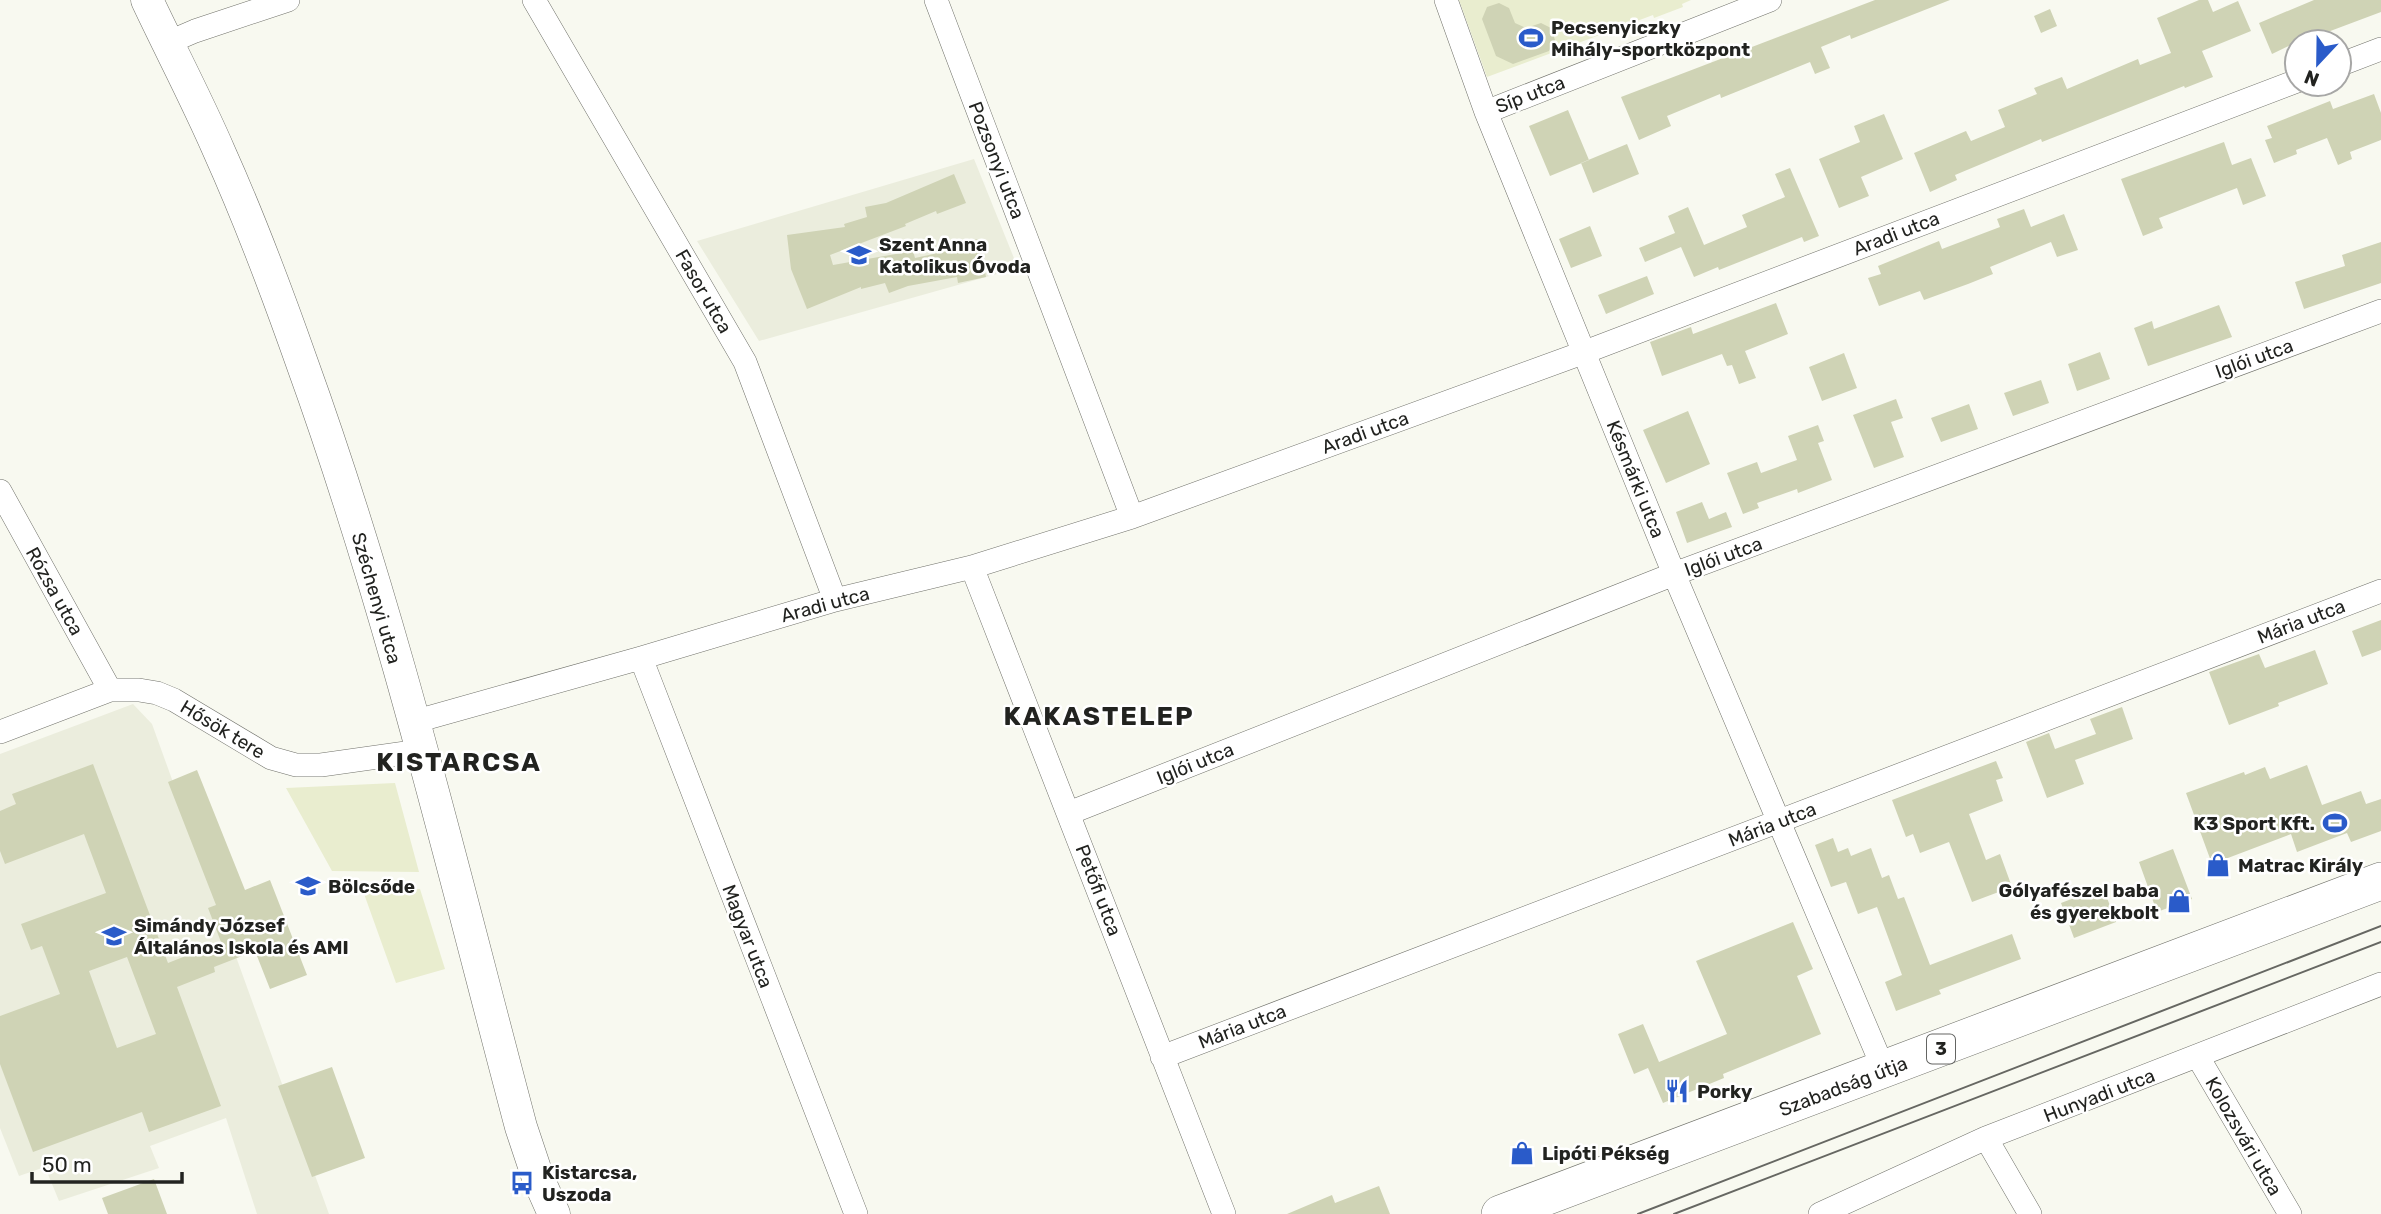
<svg xmlns="http://www.w3.org/2000/svg" width="2381" height="1214" viewBox="0 0 2381 1214" font-family="Rubik,sans-serif">
<style>
.built{fill:#ebeddd}
.green{fill:#e9edcf}
.building{fill:#cfd3b5;fill-rule:evenodd}
.lines{fill:none;stroke-linecap:round;stroke-linejoin:round}
.minor-casing{stroke:#71726b;stroke-width:24}
.secondary-casing{stroke:#71726b;stroke-width:33}
.primary-casing{stroke:#71726b;stroke-width:38}
.minor{stroke:#fff;stroke-width:23}
.secondary{stroke:#fff;stroke-width:32}
.primary{stroke:#fff;stroke-width:37}
.tram{stroke:#666762;stroke-width:2}
.labels{text-anchor:middle;stroke-width:5;stroke-linejoin:round;paint-order:stroke}
.shield{fill:#fff;stroke:#646563;stroke-width:2}
.shield-label{font-size:18px;font-weight:bold;fill:#222320}
.poi-label{font-size:19px;font-weight:bold;fill:#222320;stroke:#fff;text-anchor:start}
.street-label{font-size:19px;fill:#222320;stroke:#fff}
.district-label{font-size:26px;font-weight:bold;letter-spacing:2px;fill:#222320;stroke:#fff}
</style>
<rect width="100%" height="100%" fill="#f8f9f0"/>
<path class="built" d="M974,159L1018,268L759,341L697,241Z
M133,704L152,724L329,1214H257L226,1118L150,1146L159,1168L59,1201L45,1167L19,1176L0,1128V754Z"/>
<path class="green" d="M1459,0H1691L1682,4L1683,7L1654,18L1653,15L1487,77Z
M395,783L419,872L332,871L286,788Z
M420,889L445,969L396,983L363,891Z"/>
<path class="building" d="M1875,0H1950L1851,39L1850,35L1821,47L1830,68L1815,74L1810,62L1721,98L1720,94L1667,116L1671,126L1639,140L1621,97Z
M2199,0H2208L2213,12L2238,1L2251,31L2202,51L2213,77L2185,88L2184,86L2042,142L2041,139L1955,175L1957,180L1930,192L1914,153L1966,131L1971,141L2005,127L1998,110L2037,94L2034,88L2062,77L2067,89L2138,59L2140,65L2171,53L2157,18Z
M2314,0H2381V12L2325,33L2329,42H2297L2272,54L2259,23Z
M1499,3L1509,8L1515,23L1526,28L1541,23L1551,28L1555,40L1549,51L1513,64L1496,56L1482,19L1487,7Z
M2050,9L2057,26L2041,33L2034,16Z
M2374,94L2381,113V140L2350,152L2352,159L2338,165L2327,138L2296,150L2297,154L2274,163L2265,140L2272,138L2267,126L2330,101L2333,109Z
M1568,110L1589,160L1550,176L1529,126Z
M1884,114L1903,159L1861,177L1869,196L1839,208L1819,159L1860,142L1854,126Z
M2224,142L2232,165L2251,158L2266,196L2243,205L2237,188L2159,218L2163,228L2143,236L2121,179Z
M1627,144L1639,174L1593,193L1581,163Z
M1790,168L1819,236L1804,242L1802,237L1719,270L1718,267L1694,277L1681,247L1645,262L1639,248L1675,233L1668,216L1688,207L1704,245L1747,227L1742,215L1785,197L1775,174Z
M954,174L966,203L937,214L936,211L905,224L906,226L830,255L833,265L913,251L915,258L952,250L950,244L979,239L986,277L958,283L957,277L908,286L889,293L885,283L861,289V287L807,309L791,269L787,235L845,227L844,224L867,217L865,207L886,203Z
M2024,209L2031,227L2064,214L2078,250L2057,257L2051,242L1990,267L1993,274L1968,284L1924,300L1920,291L1879,306L1868,278L1881,274L1878,266L1939,241L1942,249L2000,227L1997,219Z
M1590,226L1602,256L1571,268L1559,239Z
M2381,242V283L2304,309L2295,282L2345,266L2342,255Z
M1647,276L1654,294L1606,314L1598,295Z
M1776,303L1788,334L1745,351L1756,378L1739,384L1732,365L1727,366L1722,354L1662,376L1650,342L1691,327L1693,334Z
M2219,305L2232,337L2148,366L2134,328L2152,321L2154,329Z
M2100,352L2110,379L2077,391L2068,364Z
M1844,353L1857,388L1822,401L1809,367Z
M2041,380L2049,403L2013,416L2004,393Z
M1896,399L1903,418L1891,422L1904,457L1874,468L1853,415Z
M1969,404L1978,429L1941,442L1931,418Z
M1688,411L1710,464L1666,483L1643,430Z
M1818,425L1824,441L1818,443L1832,480L1798,493L1797,489L1757,503L1759,508L1743,514L1727,473L1757,462L1761,473L1797,460L1788,436Z
M1702,502L1709,519L1726,512L1732,527L1687,543L1676,512Z
M2381,620V650L2362,657L2352,631Z
M2315,650L2328,684L2278,703L2279,706L2229,725L2209,672L2259,654L2265,668Z
M2122,707L2133,739L2075,760L2084,784L2047,798L2026,742L2049,733L2055,749L2096,734L2090,719Z
M1996,761L2003,778L1996,780L2003,801L1969,814L1986,860L2000,854L2012,887L1972,902L1949,842L1920,853L1913,834L1906,837L1892,800Z
M93,764L168,963L221,942L208,908L216,905L168,782L197,770L245,890L270,880L307,975L270,989L255,951L214,967L215,972L177,987L221,1106L149,1132L142,1112L33,1152L0,1064V1016L60,994L42,946L31,950L21,924L106,893L84,834L5,864L0,851V811L16,804L12,794ZM127,957L156,1034L117,1048L89,971Z
M2307,765L2322,805L2361,791L2366,804L2381,799V831L2351,842L2347,833L2297,852L2291,834L2212,864L2186,793L2244,772L2245,775L2265,767L2270,779Z
M1833,838L1838,852L1848,848L1851,856L1871,848L1882,878L1889,875L1898,899L1904,897L1930,965L2012,934L2021,959L1939,990L1941,994L1896,1011L1885,982L1902,975L1877,907L1858,914L1846,882L1831,887L1815,845Z
M2173,849L2192,899L2157,912L2139,862Z
M2103,887L2116,922L2074,938L2061,903Z
M1793,922L1813,969L1797,976L1821,1034L1723,1074L1724,1078L1663,1103L1648,1068L1634,1074L1618,1034L1643,1024L1659,1062L1727,1034L1696,961Z
M332,1067L365,1158L312,1177L278,1086Z
M154,1179L167,1214H108L102,1198Z
M1379,1186L1390,1214H1287L1332,1195L1335,1203Z"/>
<g class="lines">
<g class="minor-casing">
<path id="minor" d="M534,0L745,362L835,600
M936,0L1132,517
M1446,0L1486,112L1674,574L1884,1070
M167,43L195,31L288,0
M2339,65L2381,49
M1486,112L1770,0
M0,491L110,690
M972,567L1224,1214
M641,658L856,1214
M413,722L641,658L835,600L972,567L1132,517L1585,352L2297,81
M0,732L110,690H139L157,693L174,700L271,758L296,765H321L420,751
M1069,813L1674,574L2381,311
M1162,1057L2381,591
M2198,1057L2290,1214
M1986,1138L2030,1214
M1820,1214L1986,1138L2381,984"/>
</g>
<g class="secondary-casing">
<path id="secondary" d="M147,0C171,51 197,100 219,151C250,220 277,292 302,363C392,612 453,871 521,1127L538,1178L554,1214"/>
</g>
<g class="primary-casing">
<path id="primary" d="M1500,1214L2381,881"/>
</g>
<use href="#minor" class="minor"/>
<use href="#secondary" class="secondary"/>
<use href="#primary" class="primary"/>
<path class="tram" d="M1638,1214L2381,926
M1674,1214L2381,942"/>
</g>
<defs>
<g id="stadium-bare" transform="scale(1.89)"><path d="M0-5a6.5 5 0 1 0 0 10a6.5 5 0 1 0 0-10ZM-3.5-1.8h7v3.6h-7Z" fill="#2a5bc9" stroke="#fff" stroke-width="2.5" paint-order="stroke"/></g>
<g id="school-bare" transform="scale(1.89)"><path d="M0-5L7-2L0 1L-7-2ZM-4 1L0 2.5L4 1V4Q0 6-4 4Z" fill="#2a5bc9" stroke="#fff" stroke-width="2.5" paint-order="stroke"/></g>
<g id="shop-bare" transform="scale(1.89)"><path d="M-5-2.5h2.3a2.7 3.5 0 0 1 5.4 0H5L5.5 6h-11ZM-1.5-2.5h3a1.5 2.3 0 0 0-3 0Z" fill="#2a5bc9" stroke="#fff" stroke-width="2.5" paint-order="stroke"/></g>
<g id="restaurant-bare" transform="scale(1.89)"><path d="M-5-6h1v4h1v-4h1v4h1v-4h1v5L-1.5 .5V6h-2V.5L-5-1ZM5-6V6H3V1.5H1.5Q1.5-4 5-6Z" fill="#2a5bc9" stroke="#fff" stroke-width="2.5" paint-order="stroke"/></g>
<g id="bus-bare" transform="scale(1.89)"><path d="M-5-6H5V4H4V6H2V4H-2V6H-4V4H-5ZM-3.5-4V0h7V-4ZM-3.5 1.2v1.5H-2V1.2ZM2 1.2v1.5H3.5V1.2Z" fill="#2a5bc9" stroke="#fff" stroke-width="2.5" paint-order="stroke"/></g>
</defs>
<g fill-rule="evenodd">
<use href="#stadium-bare" x="1531" y="38"/>
<use href="#school-bare" x="859" y="255"/>
<use href="#stadium-bare" x="2335" y="823"/>
<use href="#shop-bare" x="2218" y="865"/>
<use href="#school-bare" x="308" y="886"/>
<use href="#shop-bare" x="2179" y="901"/>
<use href="#school-bare" x="114" y="936"/>
<use href="#restaurant-bare" x="1677" y="1091"/>
<use href="#shop-bare" x="1522" y="1153"/>
<use href="#bus-bare" x="522" y="1183"/>
</g>
<g class="labels">
<rect class="shield" x="1927" y="1034.5" width="28" height="29" rx="5"/>
<g class="shield-label">
<text x="1941" y="1055">3</text>
</g>
<g class="poi-label">
<text x="1551" y="34">Pecsenyiczky<tspan x="1551" dy="22">Mihály-sportközpont</tspan></text>
<text x="879" y="251">Szent Anna<tspan x="879" dy="22">Katolikus Óvoda</tspan></text>
<text x="2315" y="830" text-anchor="end">K3 Sport Kft.</text>
<text x="2238" y="872">Matrac Király</text>
<text x="328" y="893">Bölcsőde</text>
<text x="2159" y="897" text-anchor="end">Gólyafészel baba<tspan x="2159" dy="22">és gyerekbolt</tspan></text>
<text x="134" y="932">Simándy József<tspan x="134" dy="22">Általános Iskola és AMI</tspan></text>
<text x="1697" y="1098">Porky</text>
<text x="1542" y="1160">Lipóti Pékség</text>
<text x="542" y="1179">Kistarcsa,<tspan x="542" dy="22">Uszoda</tspan></text>
</g>
<g class="street-label">
<text transform="translate(1530 94) rotate(-21)" y="7">Síp utca</text>
<text transform="translate(997 160) rotate(69)" y="7">Pozsonyi utca</text>
<text transform="translate(1896 233) rotate(-21)" y="7">Aradi utca</text>
<text transform="translate(704 291) rotate(60)" y="7">Fasor utca</text>
<text transform="translate(2254 358) rotate(-20)" y="7">Iglói utca</text>
<text transform="translate(1365 432) rotate(-20)" y="7">Aradi utca</text>
<text transform="translate(1636 479) rotate(68)" y="7">Késmárki utca</text>
<text transform="translate(1723 556) rotate(-20)" y="7">Iglói utca</text>
<text transform="translate(55 591) rotate(61)" y="7">Rózsa utca</text>
<text transform="translate(377 598) rotate(74)" y="7">Széchenyi utca</text>
<text transform="translate(825 604) rotate(-15)" y="7">Aradi utca</text>
<text transform="translate(2301 621) rotate(-21)" y="7">Mária utca</text>
<text transform="translate(223 729) rotate(31)" y="7">Hősök tere</text>
<text transform="translate(1195 763) rotate(-22)" y="7">Iglói utca</text>
<text transform="translate(1772 824) rotate(-21)" y="7">Mária utca</text>
<text transform="translate(1099 890) rotate(69)" y="7">Petőfi utca</text>
<text transform="translate(748 936) rotate(69)" y="7">Magyar utca</text>
<text transform="translate(1242 1026) rotate(-21)" y="7">Mária utca</text>
<text transform="translate(1843 1086) rotate(-21)" y="7">Szabadság útja</text>
<text transform="translate(2099 1095) rotate(-21)" y="7">Hunyadi utca</text>
<text transform="translate(2244 1136) rotate(60)" y="7">Kolozsvári utca</text>
</g>
<g class="district-label">
<text x="1099" y="725">KAKASTELEP</text>
<text x="459" y="771">KISTARCSA</text>
</g>
</g>
<g transform="translate(2318 63) rotate(202)"><circle r="33" fill="#ffffff" stroke="#a7a7a6" stroke-width="2"/>
<path d="M0-5L12 26L0 18L-12 26Z" fill="#2a5bc9"/>
<text y="-10" font-size="19" font-weight="bold" text-anchor="middle" fill="#222320">N</text>
</g>
<path d="M32 1172v10h150v-10" fill="none" stroke="#222320" stroke-width="3.5"/>
<text x="42" y="1172" font-size="21" fill="#222320" stroke="#ffffff" stroke-width="5" paint-order="stroke">50 m</text>
</svg>
